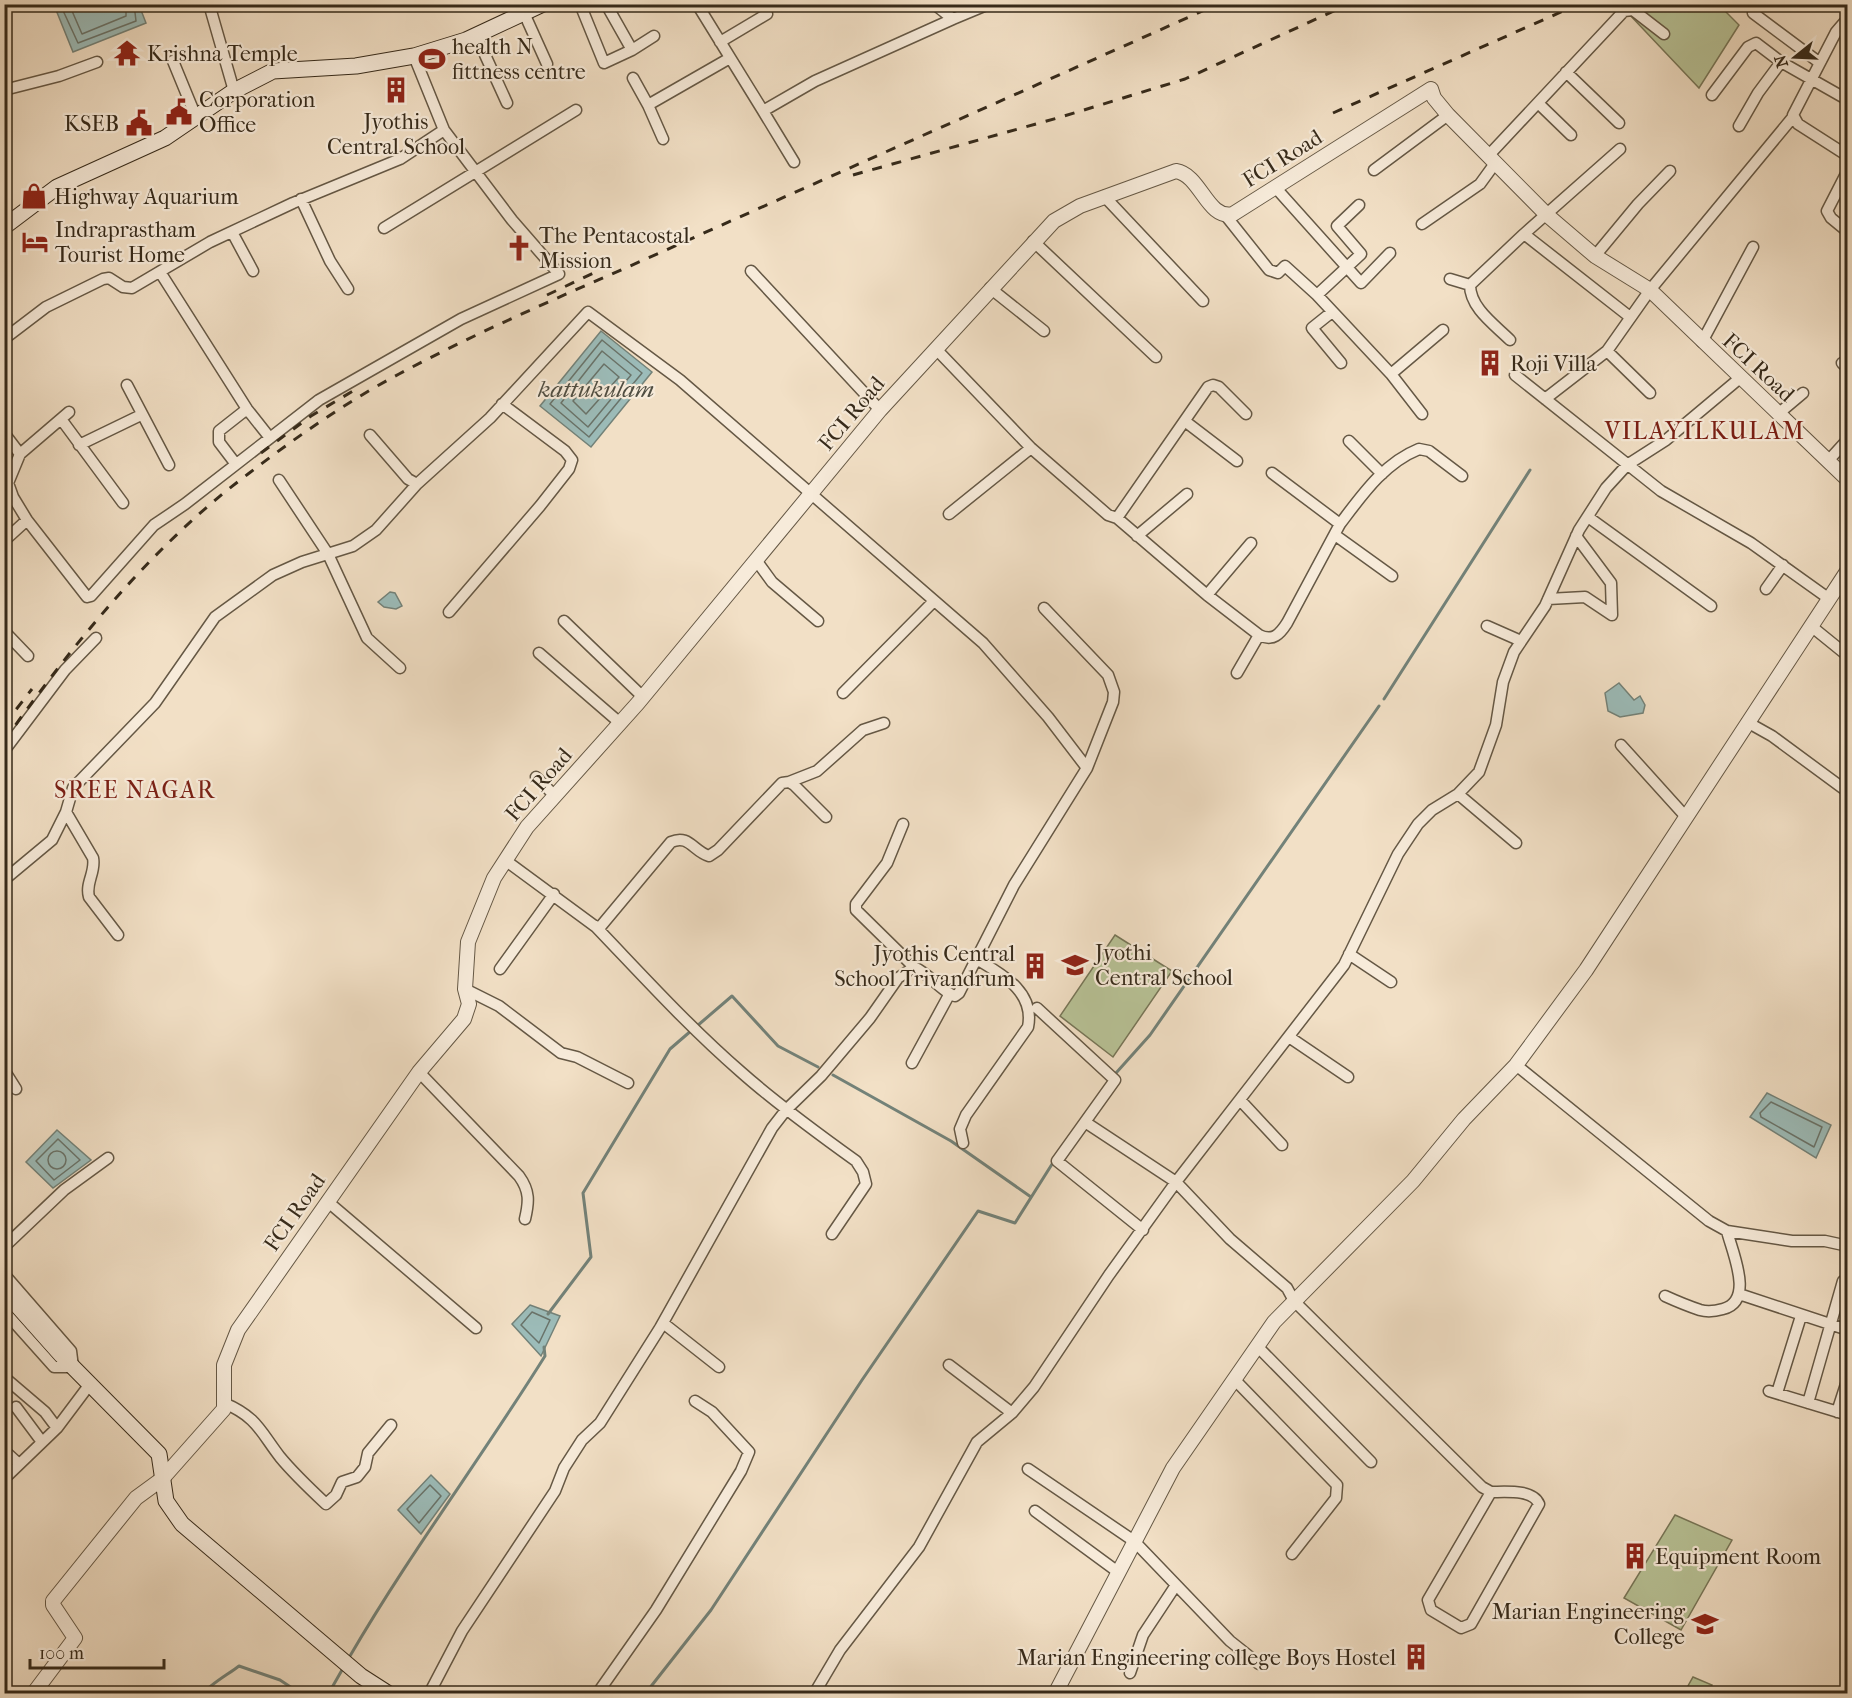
<svg xmlns="http://www.w3.org/2000/svg" width="1852" height="1698" viewBox="0 0 1852 1698" font-family="'IM FELL French Canon',serif">
<style>
.green{fill:#b8c397;stroke:#777658;stroke-width:1.5}
.water{fill:#9cbcb9;stroke:#738279;stroke-width:1.5}
.lines{fill:none;stroke-linecap:round;stroke-linejoin:round}
.shore{stroke:#69736a;stroke-width:1.5}
.stream{stroke:#738279;stroke-width:3}
.minor-casing{stroke:#655845;stroke-width:13}
.tertiary-casing{stroke:#655845;stroke-width:16}
.secondary-casing{stroke:#362a1a;stroke-width:17}
.minor{stroke:#f7ebda;stroke-width:10}
.tertiary{stroke:#f7ebda;stroke-width:14}
.secondary{stroke:#f7ebda;stroke-width:15}
.rail{stroke:#362a1a;stroke-width:3;stroke-dasharray:10 10;stroke-linecap:butt}
.labels{text-anchor:middle;stroke-width:4.5;stroke-linejoin:round;paint-order:stroke}
.poi-label{font-size:22px;fill:#362a1a;stroke:#f7ebda;text-anchor:start}
.street-label{font-size:22px;fill:#362a1a;stroke:#f7ebda}
.water-label{font-size:24px;font-style:italic;fill:#504e42;stroke:#f7ebda}
.neighbourhood-label{font-size:24px;letter-spacing:1.5px;fill:#7a1f14;stroke:#f7ebda}
</style>
<rect width="100%" height="100%" fill="#f2e0c6"/>
<filter id="stains"><feTurbulence type="fractalNoise" baseFrequency=".00333" numOctaves="4"/><feColorMatrix values="0 0 0 0 .2 0 0 0 0 .09 0 0 0 0 .02 0 0 0 .5 -.17"/></filter>
<radialGradient id="worn" r=".72"><stop offset=".6" stop-color="#630" stop-opacity="0"/><stop offset="1" stop-color="#630" stop-opacity=".3"/></radialGradient>
<path class="green" d="M1640,5H1719L1739,25L1699,88L1627,12Z
M1115,935L1172,971L1113,1057L1060,1016Z
M1675,1515L1732,1540L1681,1630L1624,1598Z
M1693,1677L1712,1685L1706,1693H1684Z"/>
<path class="water" d="M54,5H139L146,23L73,52Z
M601,331L652,372L591,447L540,406Z
M390,592L395,593L402,606L396,609L384,607L378,602Z
M1619,683L1634,700L1640,696L1645,705L1643,713L1620,717L1608,711L1605,693Z
M1767,1093L1831,1125L1816,1158L1750,1117Z
M57,1130L91,1160L53,1188L26,1162Z
M530,1305L560,1316L541,1356L512,1324Z
M431,1475L450,1494L421,1534L398,1510Z"/>
<g class="lines">
<path class="shore" d="M60,4L78,43L136,21L134,4
M69,4L82,34L126,16V4
M602,340L642,373L589,437L550,404Z
M602,351L631,375L588,427L561,403Z
M604,364L619,377L586,414L573,401Z
M1771,1102L1822,1127L1814,1147L1761,1117L1760,1113Z
M58,1139L80,1160L54,1180L36,1161Z
M48 1160a9 9 0 1 1 18 0a9 9 0 1 1-18 0Z
M532,1312L550,1320L539,1343L521,1325Z
M430,1485L441,1496L419,1523L407,1509Z"/>
<path class="stream" d="M1384,699L1530,470
M697,1026L732,996L778,1046L818,1067
M1116,1073L1150,1035L1379,706
M833,1075L951,1141L1031,1197
M548,1314L591,1257L583,1193L670,1049L692,1030
M350,1656C410,1553 482,1457 545,1356L544,1347
M203,1694C210,1684 229,1674 239,1666L280,1680L301,1694
M323,1694L330,1691L342,1670
M645,1694L711,1610L862,1380L978,1211L1015,1223L1054,1161"/>
<g class="minor-casing">
<path id="minor" d="M209,4L234,91
M580,4L604,63L632,50L654,36
M606,4L632,50
M697,4L763,111L815,81L953,19
M934,4L953,19L989,4
M524,13L547,64
M1753,13L1820,63
M1848,18L1836,32L1793,115L1798,124L1848,156
M476,35L507,103
M720,42L767,14
M173,61L196,117
M1566,72L1619,123
M633,78L648,105
M4,90L59,76L97,62
M1712,95L1748,47L1756,43L1781,62L1848,100
M1538,103L1571,135
M763,111L794,162
M1739,126L1758,93L1781,62
M663,139L648,105L730,58
M1489,155L1624,11L1633,10L1664,34
M1374,170L1448,115
M1848,170L1827,211L1831,218L1848,232
M1275,187L1361,283L1390,253
M1104,196L1203,301
M301,199L330,261L348,289
M1359,205L1337,226L1361,254L1317,295L1391,374L1422,414
M1226,216L1269,270L1278,273L1285,266L1317,295
M1422,224L1480,184L1496,162
M384,228L576,110
M232,232L253,271
M1524,234L1630,317
M1033,241L1156,357
M1595,256L1638,204L1670,171
M751,271L880,410
M160,272L247,409L270,438
M1450,279L1470,285
M990,288L1044,331
M1332,312L1312,328L1341,363
M4,339L46,307L103,279L109,278L123,287L132,288L210,242L293,203L400,159L444,130
M1510,340C1495,325 1470,308 1470,285L1524,234L1620,149
M1702,342L1753,247
M936,349L1031,448L1108,515L1117,518L1207,595L1259,635C1273,642 1280,634 1287,623L1340,524L1272,473
M1607,351L1650,393
M1842,363L1848,369
M1391,374L1443,330
M1515,375L1661,491L1751,543L1828,598
M127,385L169,465
M1545,399L1607,351L1650,290L1793,117
M69,412L20,454L8,483L13,497L27,520L87,597L91,596L154,525L185,504L319,400L461,319L559,274L512,220L444,130L414,56
M1778,414L1803,393
M61,419L123,503
M1186,422L1237,461
M4,433L20,454
M370,435L408,479L417,484L490,418L588,312L680,380L983,643L1048,717L1087,768
M1349,441L1382,474
M79,445L141,415
M1828,461L1848,439
M235,463L219,442V431L247,409
M279,480L328,554L367,638L400,668
M949,514L1031,448
M1588,517L1711,606
M1117,518L1208,387L1213,385L1219,387L1246,414
M1340,524C1362,495 1384,463 1419,449L1429,451L1462,476
M1335,535L1392,576
M1137,536L1187,494
M1576,536L1611,583L1612,615
M4,541L27,520
M756,560L772,582L818,621
M1766,589L1783,565
M1207,595L1251,543
M1548,599L1585,597L1612,615
M449,612L540,506L569,469L572,460L565,451L502,404
M564,621L643,697
M1487,626L1521,641
M1811,626L1848,656
M4,631L28,656
M539,653L620,723
M1237,673L1259,635
M843,693L933,602
M1747,722L1772,736L1848,792
M1621,745L1686,817
M4,751L65,670L96,638
M536,777L555,796
M789,782L817,771L863,730L884,723
M1458,794L1516,843
M66,812L93,858C96,872 85,883 89,897L118,935
M903,824L887,863L856,904V910L914,967
M505,860L596,927L601,926L671,842C689,834 693,851 709,856L718,850L782,783L789,782L794,785L826,817
M4,880L52,840L66,812L73,788L155,703L215,617L273,575L302,562L353,546L376,530L417,484
M596,927C643,976 689,1027 741,1072C777,1104 817,1133 856,1161L863,1172L866,1184L832,1234
M1349,954L1391,982
M500,969L554,894
M465,989L499,1006L561,1053L577,1057L628,1083
M1037,1008L1115,1080L1057,1161L1143,1230
M1289,1037L1348,1077
M912,1063L949,995
M1516,1065L1709,1221L1727,1231C1732,1252 1755,1301 1723,1309C1716,1311 1707,1312 1700,1310C1688,1306 1676,1301 1665,1296
M4,1070L16,1089
M419,1072L519,1176C530,1191 529,1202 525,1219
M1241,1101L1282,1145
M1085,1122L1176,1182L1230,1239L1287,1288L1294,1301L1482,1487L1491,1492L1428,1600L1431,1610L1461,1628L1471,1624L1539,1504C1533,1489 1505,1492 1491,1492
M963,1143L960,1129L966,1115L1028,1027C1035,992 1003,975 978,960
M327,1201L476,1328
M1727,1231L1792,1241H1825L1848,1246
M4,1247L64,1190L108,1158
M4,1274L71,1351L73,1367H54L4,1311
M1739,1294L1848,1330
M663,1323L719,1367
M1257,1346L1371,1462
M949,1365L1012,1413
M4,1377L45,1412L57,1428
M1234,1379L1337,1485L1336,1498L1292,1554
M1769,1391L1848,1415
M1777,1393L1801,1316
M224,1403C257,1417 260,1431 280,1457C294,1474 310,1489 326,1504L336,1495L342,1482L357,1477L365,1467L368,1453L391,1425
M1808,1403L1843,1281
M16,1407L42,1442
M1837,1412L1848,1378
M8,1454L19,1464
M1028,1469L1134,1541L1230,1641L1259,1664
M4,1479L57,1428L90,1384
M1035,1511L1118,1572
M1130,1673L1143,1635L1176,1585
M429,1694L462,1631L555,1491L564,1468L582,1440L600,1423L660,1328L772,1128L786,1110L821,1076L870,1018L898,978L914,967C928,973 945,994 955,996L959,993L1014,885L1087,768L1113,702L1114,692L1108,675L1044,608
M597,1694L656,1610L741,1471L749,1452L712,1412L695,1401
M814,1694L840,1650L919,1547L977,1442L1012,1413L1034,1387L1109,1275L1176,1182L1344,965L1398,854L1418,824L1432,810L1458,794L1479,772L1496,725L1503,682L1514,652L1545,606L1579,530L1606,488L1627,465L1666,440L1740,378"/>
</g>
<g class="tertiary-casing">
<path id="tertiary" d="M33,1694L75,1638L53,1605V1601L136,1498L162,1479L224,1409V1365L238,1330L419,1072L464,1019L469,1004L465,989L468,942L494,878L527,827L638,703L880,410L1054,221L1080,206L1176,171C1201,175 1207,220 1233,214L1431,89L1434,98L1448,115L1547,215L1595,256L1650,290L1848,480
M1055,1694L1173,1468L1274,1322L1413,1181L1464,1119L1516,1065L1586,970L1848,570"/>
</g>
<g class="secondary-casing">
<path id="secondary" d="M4,227L57,187L165,138L234,91L273,71L356,66L414,56L466,40L543,4
M4,1291L61,1355L159,1454L166,1501L182,1524L361,1676L389,1694"/>
</g>
<use href="#minor" class="minor"/>
<use href="#tertiary" class="tertiary"/>
<use href="#secondary" class="secondary"/>
<path class="rail" d="M1333,113L1579,4
M853,175L1061,117L1185,79L1349,4
M547,295L598,271
M261,453L311,416L358,388
M4,725L32,689
M4,741C73,644 152,546 248,474C295,438 346,402 399,374C494,323 596,282 695,237C869,159 1044,82 1218,4"/>
</g>
<defs>
<g id="temple-bare" transform="scale(2.07)"><path d="M0-6L5-2H3V0L6.5 2.5H4V6H1.5V3h-3V6H-4V2.5H-6.5L-3 0V-2H-5Z" fill="#8f2418" stroke="#f7ebda" stroke-width="2.5" paint-order="stroke"/></g>
<g id="stadium-bare" transform="scale(2.07)"><path d="M0-5a6.5 5 0 1 0 0 10a6.5 5 0 1 0 0-10ZM-3.5-1.8h7v3.6h-7Z" fill="#8f2418" stroke="#f7ebda" stroke-width="2.5" paint-order="stroke"/></g>
<g id="building-bare" transform="scale(2.07)"><path d="M-4-6H4V6H1V3H-1V6H-4ZM-2.5-4.3h1.7v1.8h-1.7ZM.8-4.3h1.7v1.8H.8ZM-2.5-1h1.7V.8h-1.7ZM.8-1h1.7V.8H.8Z" fill="#8f2418" stroke="#f7ebda" stroke-width="2.5" paint-order="stroke"/></g>
<g id="civic-bare" transform="scale(2.07)"><path d="M-.6-6.5H3V-4.5H.6V-3L4-1V1h2V6H-6V1h2V-1L-.6-3ZM-1.2 2.5V6h2.4V2.5Z" fill="#8f2418" stroke="#f7ebda" stroke-width="2.5" paint-order="stroke"/></g>
<g id="shop-bare" transform="scale(2.07)"><path d="M-5-2.5h2.3a2.7 3.5 0 0 1 5.4 0H5L5.5 6h-11ZM-1.5-2.5h3a1.5 2.3 0 0 0-3 0Z" fill="#8f2418" stroke="#f7ebda" stroke-width="2.5" paint-order="stroke"/></g>
<g id="hotel-bare" transform="scale(2.07)"><path d="M-6-4.5h1.5V1H6V5H4.5V3h-9V5H-6ZM-4 0a1.8 1.8 0 1 1 3.6 0ZM.5 0V-2.5h3Q6-2.5 6 0Z" fill="#8f2418" stroke="#f7ebda" stroke-width="2.5" paint-order="stroke"/></g>
<g id="church-bare" transform="scale(2.07)"><path d="M-1.2-6h2.4v3.5h3.3v2.4h-3.3V6h-2.4V-.1h-3.3v-2.4h3.3Z" fill="#8f2418" stroke="#f7ebda" stroke-width="2.5" paint-order="stroke"/></g>
<g id="school-bare" transform="scale(2.07)"><path d="M0-5L7-2L0 1L-7-2ZM-4 1L0 2.5L4 1V4Q0 6-4 4Z" fill="#8f2418" stroke="#f7ebda" stroke-width="2.5" paint-order="stroke"/></g>
<g id="university-bare" transform="scale(2.07)"><path d="M0-5L7-2L0 1L-7-2ZM-4 1L0 2.5L4 1V4Q0 6-4 4Z" fill="#8f2418" stroke="#f7ebda" stroke-width="2.5" paint-order="stroke"/></g>
</defs>
<g fill-rule="evenodd">
<use href="#temple-bare" x="127" y="53"/>
<use href="#stadium-bare" x="432" y="59"/>
<use href="#building-bare" x="396" y="90"/>
<use href="#civic-bare" x="179" y="112"/>
<use href="#civic-bare" x="139" y="123"/>
<use href="#shop-bare" x="34" y="196"/>
<use href="#hotel-bare" x="35" y="242"/>
<use href="#church-bare" x="519" y="248"/>
<use href="#building-bare" x="1490" y="363"/>
<use href="#school-bare" x="1075" y="965"/>
<use href="#building-bare" x="1035" y="966"/>
<use href="#building-bare" x="1635" y="1556"/>
<use href="#university-bare" x="1705" y="1624"/>
<use href="#building-bare" x="1416" y="1657"/>
</g>
<g class="labels">
<g class="poi-label">
<text x="452" y="54">health N<tspan x="452" dy="25">fittness centre</tspan></text>
<text x="147" y="61">Krishna Temple</text>
<text x="199" y="107">Corporation<tspan x="199" dy="25">Office</tspan></text>
<text x="396" y="129" text-anchor="middle">Jyothis<tspan x="396" dy="25">Central School</tspan></text>
<text x="119" y="131" text-anchor="end">KSEB</text>
<text x="54" y="204">Highway Aquarium</text>
<text x="55" y="237">Indraprastham<tspan x="55" dy="25">Tourist Home</tspan></text>
<text x="539" y="243">The Pentacostal<tspan x="539" dy="25">Mission</tspan></text>
<text x="1510" y="371">Roji Villa</text>
<text x="1095" y="960">Jyothi<tspan x="1095" dy="25">Central School</tspan></text>
<text x="1015" y="961" text-anchor="end">Jyothis Central<tspan x="1015" dy="25">School Trivandrum</tspan></text>
<text x="1655" y="1564">Equipment Room</text>
<text x="1685" y="1619" text-anchor="end">Marian Engineering<tspan x="1685" dy="25">College</tspan></text>
<text x="1396" y="1665" text-anchor="end">Marian Engineering college Boys Hostel</text>
</g>
<g class="street-label">
<text transform="translate(1282 158) rotate(-32)" y="8">FCI Road</text>
<text transform="translate(1759 367) rotate(43)" y="8">FCI Road</text>
<text transform="translate(851 413) rotate(-50)" y="8">FCI Road</text>
<text transform="translate(538 784) rotate(-49)" y="8">FCI Road</text>
<text transform="translate(294 1212) rotate(-55)" y="8">FCI Road</text>
</g>
<g class="water-label">
<text x="596" y="397">kattukulam</text>
</g>
<g class="neighbourhood-label">
<text x="1705" y="439">VILAYILKULAM</text>
<text x="135" y="798">SREE NAGAR</text>
</g>
</g>
<rect width="1852" height="1698" fill="none" stroke="#f2e0c6" stroke-width="24"/>
<rect x="6" y="6" width="1840" height="1686" fill="none" stroke="#362a1a" stroke-width="3"/>
<rect x="12" y="12" width="1828" height="1674" fill="none" stroke="#362a1a" stroke-width="1.5"/>
<g transform="translate(1795 57) rotate(252)" stroke="#f7ebda" stroke-width="4.5" paint-order="stroke">
<path d="M0-4.5L10 22L0 15L-10 22Z" fill="#362a1a"/>
<text y="-9" font-size="16" font-weight="bold" text-anchor="middle" fill="#362a1a">N</text>
</g>
<path d="M30 1659v9h134v-9" fill="none" stroke="#362a1a" stroke-width="3"/>
<text x="39" y="1659" font-size="18" fill="#362a1a" stroke="#f7ebda" stroke-width="4.5" paint-order="stroke">100 m</text>
<rect width="100%" height="100%" filter="url(#stains)"/>
<rect width="100%" height="100%" fill="url(#worn)"/>
</svg>
